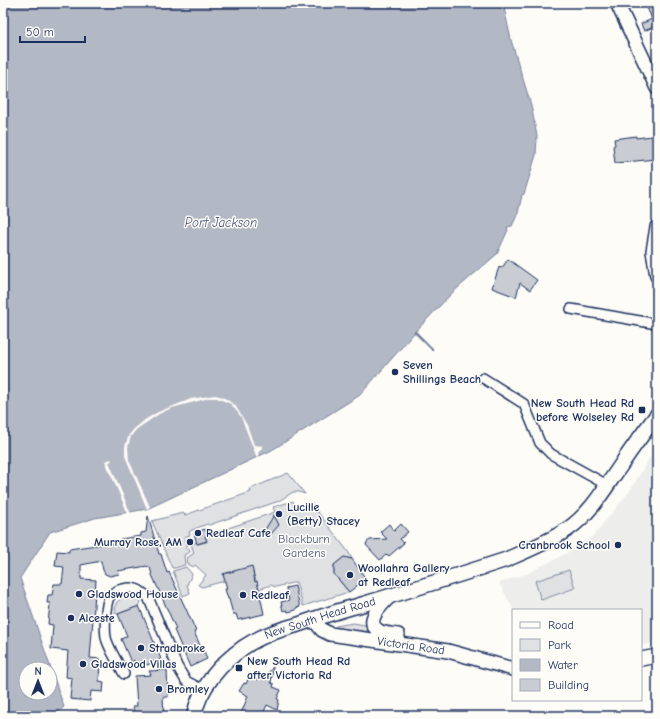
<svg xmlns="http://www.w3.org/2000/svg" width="660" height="719" viewBox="0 0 660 719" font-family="'Comic Neue',sans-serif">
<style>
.built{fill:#edeeec}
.green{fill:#e0e1e3;stroke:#7e88a0}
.water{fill:#b3b8c5;stroke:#76819c;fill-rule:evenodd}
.pier{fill:#fdfcf7}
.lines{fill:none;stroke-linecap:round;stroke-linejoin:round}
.stream{stroke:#76819c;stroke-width:2.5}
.building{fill:#c9ccd3;stroke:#1b2f5e}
.street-casing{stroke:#1b2f5e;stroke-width:12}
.secondary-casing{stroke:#1b2f5e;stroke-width:16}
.primary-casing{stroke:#1b2f5e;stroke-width:17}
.street{stroke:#fdfcf7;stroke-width:9}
.secondary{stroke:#fdfcf7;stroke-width:13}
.primary{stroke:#fdfcf7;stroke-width:14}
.poi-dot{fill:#1b2f5e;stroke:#fdfcf7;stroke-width:1.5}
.labels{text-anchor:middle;stroke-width:3;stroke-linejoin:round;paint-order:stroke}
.poi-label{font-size:12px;font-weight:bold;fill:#1b2f5e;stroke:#fdfcf7;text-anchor:start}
.park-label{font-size:12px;fill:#4c5c7f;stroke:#fdfcf7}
.street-label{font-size:12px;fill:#1b2f5e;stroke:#fdfcf7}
.water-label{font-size:13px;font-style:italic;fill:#49587d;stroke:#fdfcf7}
</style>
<rect width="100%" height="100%" fill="#fdfcf7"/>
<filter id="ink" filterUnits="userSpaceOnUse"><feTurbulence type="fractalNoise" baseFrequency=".025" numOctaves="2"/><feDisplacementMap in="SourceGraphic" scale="8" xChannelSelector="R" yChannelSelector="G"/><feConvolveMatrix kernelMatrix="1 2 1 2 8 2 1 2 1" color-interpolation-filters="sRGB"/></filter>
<g filter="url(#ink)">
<path class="built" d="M657,446V642L641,646V610H514L499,583L528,573L565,554L593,536L629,492Z"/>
<path class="green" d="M288,473L305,494L299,492H293L279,501L209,525L207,524L192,530L189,532L190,535L184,537L188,545L186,546V549L189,548L190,552L184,555L185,565L175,568H172L152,521L183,513L185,515L251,492L250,489Z
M293,501L295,509L311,503L349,553L352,559L344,557L334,565V574L349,592L303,606L296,582L276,587L271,585L259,589L251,567L223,574L225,581L202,587L198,585L206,575L195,565L193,567L188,564L187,558L194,553L191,544L197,542L198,544L207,542L205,536L275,512L273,507Z
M186,567L192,574L187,585L190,593L183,596L173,571Z
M569,570L575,588L541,600L535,581Z
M125,595C132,595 137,596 141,602L139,606L118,614L115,613L116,603Z
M353,623L365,625L375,634L337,628L336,626Z"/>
<path class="water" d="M3,3H503L511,40L531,105L537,136L536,155L524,194L522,195L518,213L512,226L507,227L508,230L497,254L452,293L415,332L360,395L272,450L147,509L95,518L50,532L20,578L64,707L52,716H3ZM26,669H50V693H26Z"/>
<path class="pier" d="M215,395L223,397L235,405L247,425L254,445L263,446L258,453L259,457L257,458L241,417L231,404L217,398H209L172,408L159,414L137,429L131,436L128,447L129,460L150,507L147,509L125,456V446L129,435L134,429L146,419L158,412L191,399Z
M111,459L112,461L109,462L131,514H128L105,461Z"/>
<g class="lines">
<path class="stream" d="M415,332L432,349"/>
</g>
<path class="building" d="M645,3H657V28L656,26L644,31L641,24L652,19Z
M636,136V138L652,136L656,159L615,163L613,146L615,145L614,139Z
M508,259L537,280L530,290L520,283L516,297L492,288L499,267L502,268Z
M274,515L279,525L271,534L263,533Z
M148,516L159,554H161L167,573L169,572L196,631L194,632L203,652L204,651L207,659L190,667L174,630L176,629L152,575L150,567H148L147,566L118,571L119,574L110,576L105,574L103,570L101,561L81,565V579L96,580L90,658L100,659L99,681L104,682L103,692L91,691L90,701L70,699L72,678L66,677L68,651L51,649L53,625L48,624L50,603H47L48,595H52L54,584H62L64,567L55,566L57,551L69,552V549L110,543L121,545L120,539L141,536V533L146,532Z
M389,524L394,531L401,524L408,532L400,539L404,543L389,556L387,554L380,560L366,545L367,542L370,540L387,539L380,532Z
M205,529L207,535L205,536L207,541L197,544L194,533Z
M344,557L352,559L366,579L349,592L334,574V565Z
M252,566L255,582L257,581L264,614L238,620L236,614H233L229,599H228L225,589H227L223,574Z
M295,586L300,607L296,608V610L288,612L287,610L283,611L281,602L289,600L286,588Z
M139,606L161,659L147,665L144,661L136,664L134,660L131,662L121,639L127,636L118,614Z
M273,667L271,683L274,684L273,687L281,690L277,699L279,700L277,710L267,705L262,716H240L248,696L239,691L244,683L246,684L250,675L258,680L259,678L263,679Z
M167,670L168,697H163L164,716H134L133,706H137L135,676L151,675L149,671Z"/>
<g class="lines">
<g class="street-casing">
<path id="street" d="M571,309L657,324
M483,378L524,404L540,443L551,454L607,485
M124,674C118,663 111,652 107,641C104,633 105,603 110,596C114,591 118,590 123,589C134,586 140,590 148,597L177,666L186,681L203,690"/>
</g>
<g class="secondary-casing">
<g id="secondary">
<path d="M617,3L657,88"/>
<path d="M657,227L653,251L657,276"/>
<path d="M391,595C384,603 362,621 379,631C384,634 392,634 398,635"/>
<path id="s1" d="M313,619L322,630L330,634L448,651L513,669"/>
<path d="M641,659L657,656"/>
</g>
</g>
<g class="primary-casing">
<g id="primary">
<path id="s2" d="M194,716C199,688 221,663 244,647C260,636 278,630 297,625C317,618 337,611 357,606C407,591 456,576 505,560C526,551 549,542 568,529C591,513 605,488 621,465C632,448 644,432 657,415"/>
</g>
</g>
<use href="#street" class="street"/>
<use href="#secondary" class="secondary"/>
<use href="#primary" class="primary"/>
</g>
</g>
<g class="poi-dot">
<circle cx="395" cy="372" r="4"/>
<rect x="638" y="406" width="8" height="8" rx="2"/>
<circle cx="279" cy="514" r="4"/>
<circle cx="198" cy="533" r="4"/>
<circle cx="190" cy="542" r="4"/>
<circle cx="618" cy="545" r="4"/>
<circle cx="350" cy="575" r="4"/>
<circle cx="79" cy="594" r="4"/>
<circle cx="243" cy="595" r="4"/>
<circle cx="71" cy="618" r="4"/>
<circle cx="141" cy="648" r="4"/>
<circle cx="83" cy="664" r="4"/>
<rect x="235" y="664" width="8" height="8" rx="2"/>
<circle cx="159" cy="689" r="4"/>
</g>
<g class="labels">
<g class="poi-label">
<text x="403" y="369">Seven<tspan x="403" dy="14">Shillings Beach</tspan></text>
<text x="634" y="407" text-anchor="end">New South Head Rd<tspan x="634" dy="14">before Wolseley Rd</tspan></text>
<text x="287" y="511">Lucille<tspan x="287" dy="14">(Betty) Stacey</tspan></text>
<text x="206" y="537">Redleaf Cafe</text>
<text x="182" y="546" text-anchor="end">Murray Rose, AM</text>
<text x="610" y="549" text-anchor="end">Cranbrook School</text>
<text x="358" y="572">Woollahra Gallery<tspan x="358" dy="14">at Redleaf</tspan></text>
<text x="87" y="598">Gladswood House</text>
<text x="251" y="599">Redleaf</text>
<text x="79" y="622">Alceste</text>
<text x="149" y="652">Stradbroke</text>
<text x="247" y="665">New South Head Rd<tspan x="247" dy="14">after Victoria Rd</tspan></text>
<text x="91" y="668">Gladswood Villas</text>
<text x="167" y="693">Bromley</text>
</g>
<g class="park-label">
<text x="304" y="543">Blackburn<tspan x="304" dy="14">Gardens</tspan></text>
</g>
<g class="street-label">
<text dy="4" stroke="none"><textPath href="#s2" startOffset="169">New South Head Road</textPath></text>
<text dy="4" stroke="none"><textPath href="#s1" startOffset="105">Victoria Road</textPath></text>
</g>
<g class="water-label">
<text x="221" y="227">Port Jackson</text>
</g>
</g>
<rect width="660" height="719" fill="none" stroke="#fdfcf7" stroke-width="16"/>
<rect x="8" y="8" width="644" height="703" fill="none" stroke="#1b2f5e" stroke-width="1.5" filter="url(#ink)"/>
<rect x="512" y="609" width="130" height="92" fill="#fdfcf7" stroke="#a3aaba"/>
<rect x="520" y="622" width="20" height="6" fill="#fdfcf7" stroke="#a3aaba"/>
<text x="548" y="629" font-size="12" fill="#1b2f5e">Road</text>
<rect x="520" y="639" width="20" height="12" fill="#e0e1e3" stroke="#a3aaba"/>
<text x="548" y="649" font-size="12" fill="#1b2f5e">Park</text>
<rect x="520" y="659" width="20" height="12" fill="#b3b8c5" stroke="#a3aaba"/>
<text x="548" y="669" font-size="12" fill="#1b2f5e">Water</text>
<rect x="520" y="679" width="20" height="12" fill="#c9ccd3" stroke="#a3aaba"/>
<text x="548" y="689" font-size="12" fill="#1b2f5e">Building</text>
<g transform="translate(38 681)"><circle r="19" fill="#fdfcf7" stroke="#a3aaba"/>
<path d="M0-3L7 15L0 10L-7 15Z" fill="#1b2f5e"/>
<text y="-6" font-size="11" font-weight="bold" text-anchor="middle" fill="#1b2f5e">N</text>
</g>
<path d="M20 36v6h65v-6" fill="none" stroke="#1b2f5e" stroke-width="2"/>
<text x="26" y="36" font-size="12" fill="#1b2f5e" stroke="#fdfcf7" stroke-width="3" paint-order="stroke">50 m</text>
</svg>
